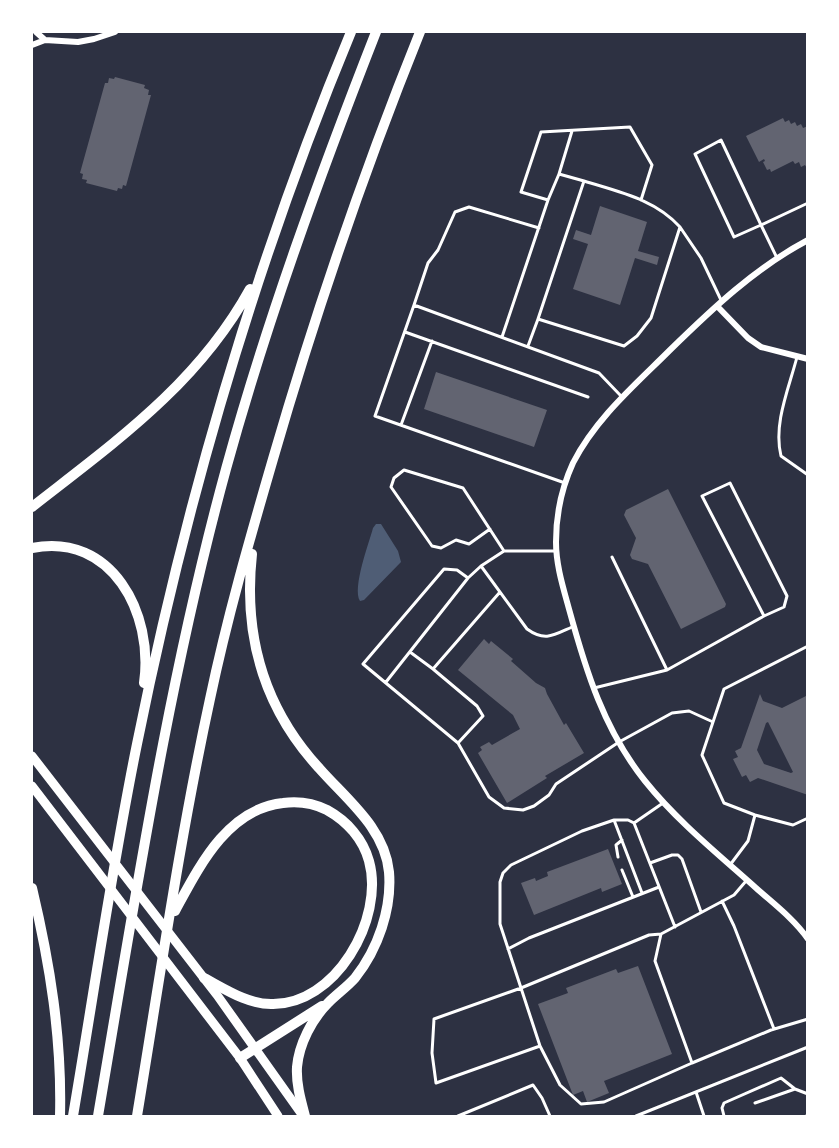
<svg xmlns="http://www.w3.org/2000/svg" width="839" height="1148" viewBox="0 0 839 1148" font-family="'Space Grotesk',sans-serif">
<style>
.water{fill:#4f5d75}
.building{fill:#626471;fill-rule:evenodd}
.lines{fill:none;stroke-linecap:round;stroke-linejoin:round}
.service{stroke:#fff;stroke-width:3}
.minor{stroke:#fff;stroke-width:6}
.primary{stroke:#fff;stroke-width:9}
.motorway{stroke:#fff;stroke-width:10}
</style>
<rect width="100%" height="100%" fill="#2d3142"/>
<path class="water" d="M376,524H381L398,551L401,562L364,600L360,601C352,588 369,543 373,528Z"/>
<path class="building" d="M115,77L145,85L144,88L149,90L148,95H151L126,186L123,185L122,189L118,188L117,191L86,183L87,180L82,179L83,174L80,173L105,83H108L109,78L114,79Z
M783,118L785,122L789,120L791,124L795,122L797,126L801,124L803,128L808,126V170L805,165L801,167L799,162L795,164L793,161L771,172L770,169L767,170L763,162L765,161L764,159L759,162L746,136Z
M600,206L647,222L638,251L659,257L657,265L635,258L620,305L573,289L588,244L573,239L576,230L591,235Z
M436,372L547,410L534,447L424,409Z
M668,489L726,604L725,607L681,629L648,564L632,559L630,555L636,538L624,515L626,510Z
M484,639L489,644L491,641L513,659L511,661L536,683L545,688L547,694L564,725L566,723L584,753L545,776L547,778L507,803L478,753L482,750L480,747L489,742L492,745L520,729L513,715L458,670Z
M760,694L763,701L782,708L808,695V795L758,778L750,782L746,775L742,777L733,759L738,757L735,751L741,748ZM768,722L793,772L791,773L764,764L757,750L766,723Z
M608,849L622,884L602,892L601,888L534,915L521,883L535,878L536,881L548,876L547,872Z
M638,966L672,1054L604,1081L609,1093L587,1102L583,1091L573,1095L538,1004L568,993L566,988L616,969L618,973Z"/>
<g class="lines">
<path class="service" d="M721,140L761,225L734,237L695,154Z
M559,174L572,131
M548,200L559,174L584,181
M680,227C655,199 619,192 584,181L538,319L624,346L637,336L651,318L680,227L701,258L721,300
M777,258L761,225L808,203
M414,305L428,263L438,250L455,212L469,207L539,228
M405,332L588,397
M502,337L548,200L521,192L541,132L630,127L652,165L641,200
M528,346L538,319
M797,357C789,388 773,424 781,456L808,475
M401,425L432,341
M565,483L375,416L414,305L599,373L621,396
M490,529L469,544L456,540L441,548L432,546L391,487L394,478L404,470L463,488L504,551H555
M504,551L481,566L527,629C545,642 554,635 572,627
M612,557L667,670
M481,566L468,578L457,570L444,569L363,664L458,743L489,797L504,808L523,810L534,806L549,795L556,784L619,742L672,713L689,711L713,722
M808,646L724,689L702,755L724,803L755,815L793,825L808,818
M410,652L433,669L500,592
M433,669L477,706L483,716L458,743
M386,682L468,578
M594,688L667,670L764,616L702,496L730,483L787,596L784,607L764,616
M614,820L642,893
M634,823L675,927
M618,857L616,845L622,840
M650,863L672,855H678L682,859L701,912
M730,865L748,841L755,815
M622,870L633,897
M746,881L734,895L661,934L655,961L692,1063L771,1030L808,1019
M722,901L734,926L774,1029
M661,934L649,935L521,988L500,924V882L503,873L511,865L582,831L614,820H628L634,823L663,803
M508,949L529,938L659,887
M540,1046L521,988L434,1019L432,1053L436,1083L540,1046L560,1085L581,1104L604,1102L692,1063
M696,1092L704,1116
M755,1103L795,1089L808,1094
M458,1116L533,1085L542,1098L550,1116
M636,1116L808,1047
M724,1116L722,1108L724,1103L781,1078L795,1089
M806,1116H808"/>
<path class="minor" d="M36,32L45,40
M32,45L45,40L78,42L94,39L115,32
M808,240C755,268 712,309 670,350C635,385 596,418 573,463C562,487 556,516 556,542C556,565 563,587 569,609C586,671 604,730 645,781C677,821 718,854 756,888C774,904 794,919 808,939
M717,306L748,338L761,347L808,359"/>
<path class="primary" d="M32,756L217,995L303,1116
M32,786L240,1058L278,1116"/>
<path class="motorway" d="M32,507C115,442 198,384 250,289
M32,548C112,532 154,614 144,683
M252,554C243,636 263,707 319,768C346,799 385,828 389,872C392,909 378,949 355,978C347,987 337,994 328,1003C312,1019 299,1044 297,1067C296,1084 301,1101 305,1116
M32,888C50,964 62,1038 60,1116
M175,911C199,867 227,809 283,803C298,801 313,803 327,810C347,821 363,839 369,861C385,919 335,1006 271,1004C247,1004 225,989 204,978
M240,1058L322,1006
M73,1116C94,992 112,867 137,744C186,501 256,261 351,32
M98,1116C135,900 168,681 226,469C267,320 320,175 376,32
M137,1116C160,977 180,837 210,699C227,618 250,538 273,459C315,314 364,171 420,32"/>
</g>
<rect width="839" height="1148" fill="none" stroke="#ffffff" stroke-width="66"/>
</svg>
